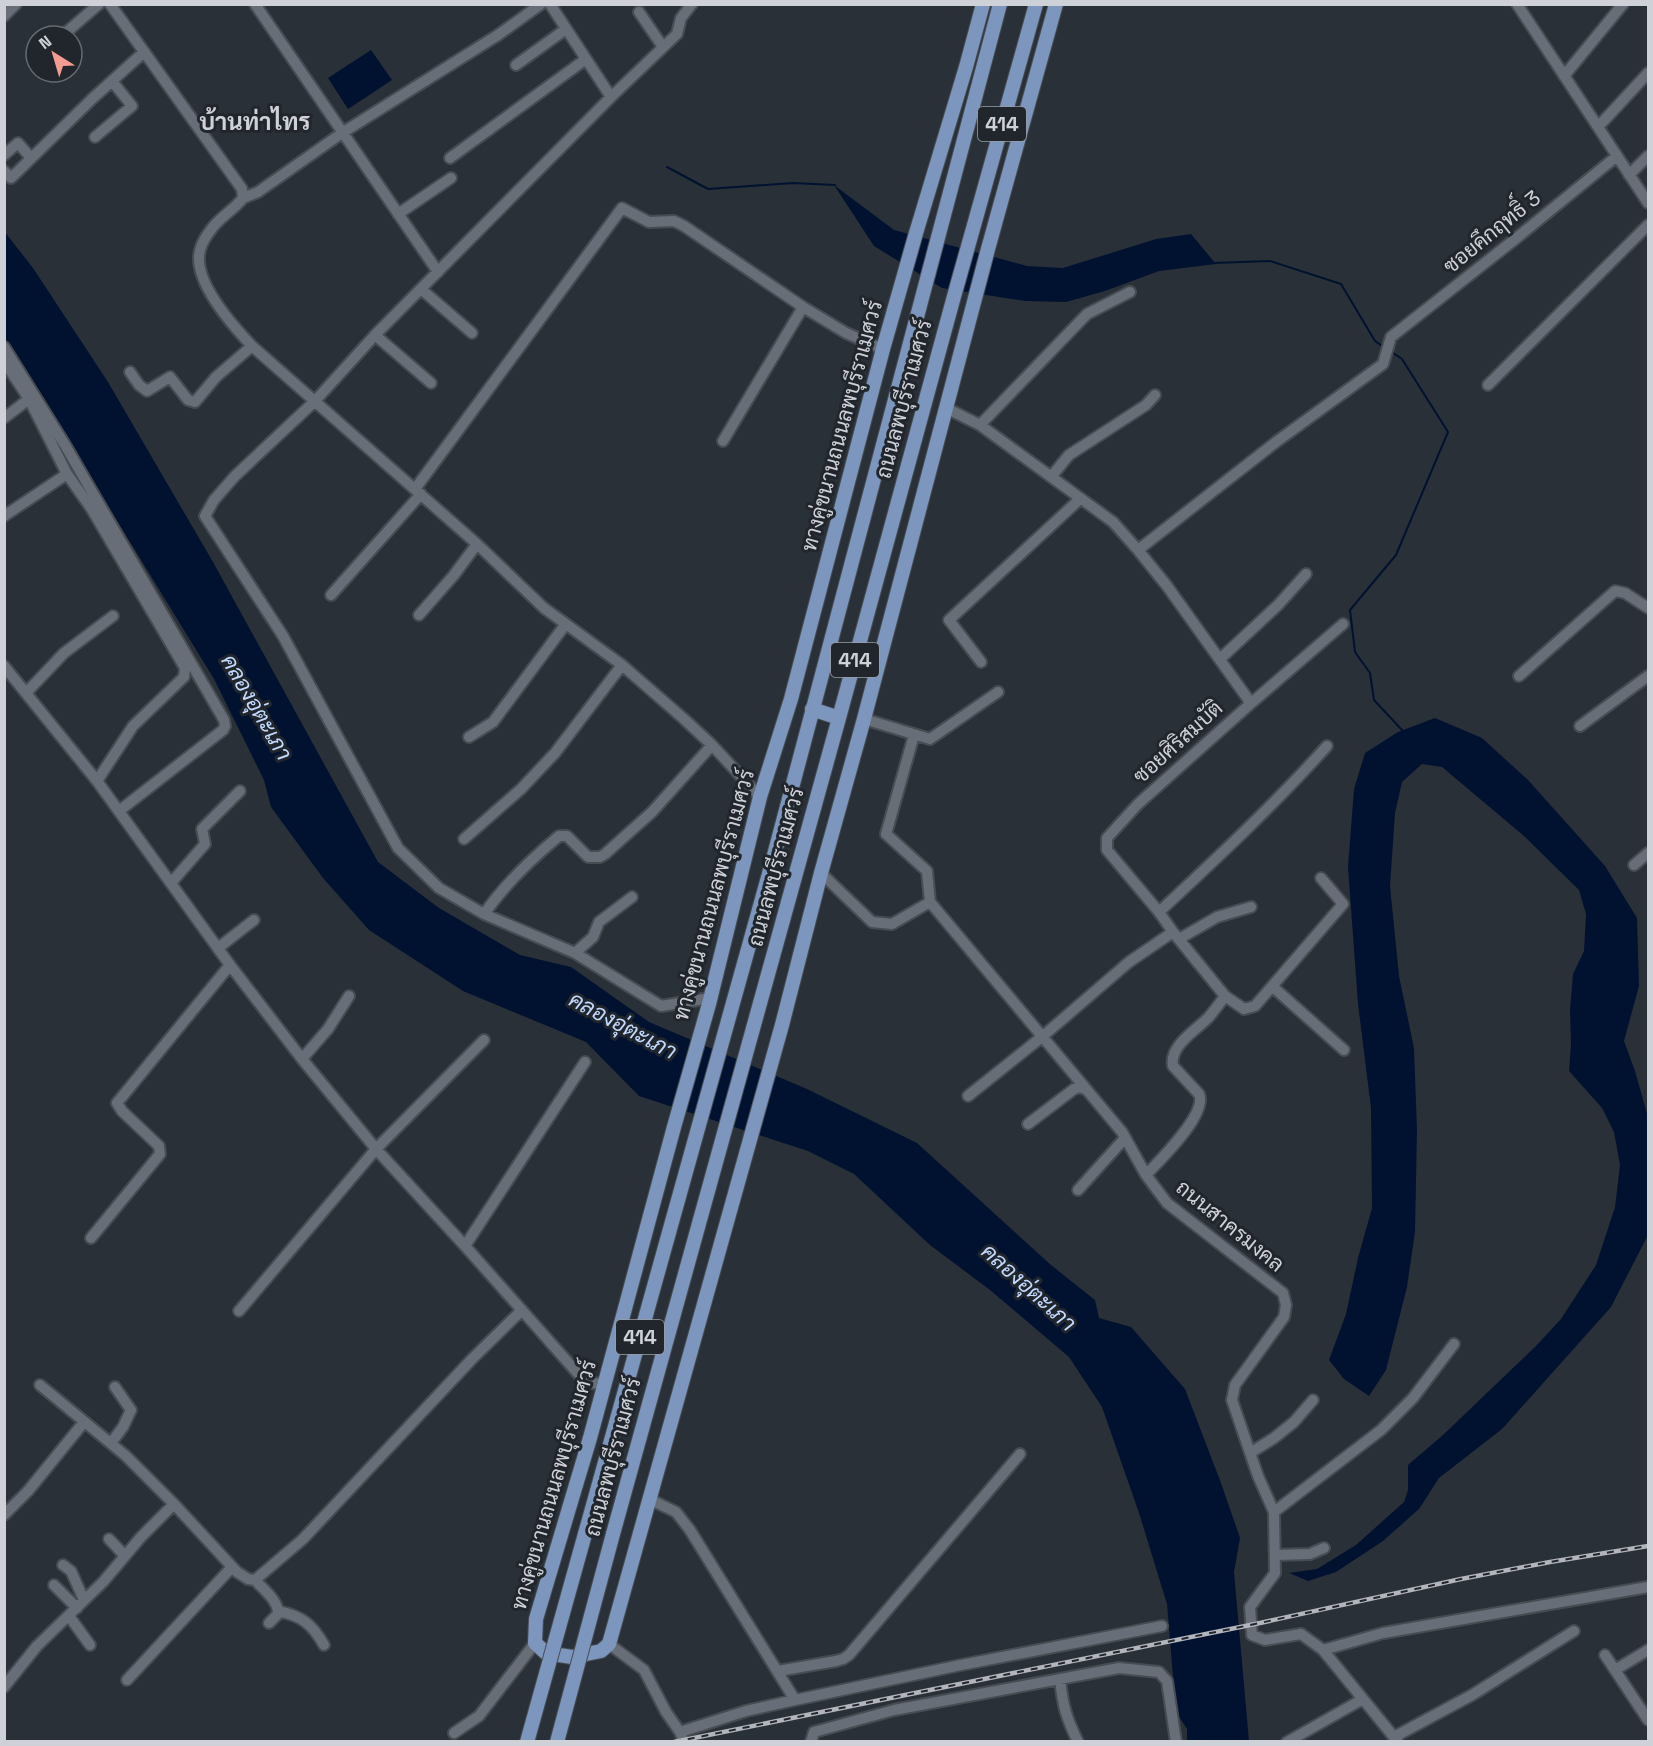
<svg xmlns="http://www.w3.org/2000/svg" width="1653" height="1746" viewBox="0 0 1653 1746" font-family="'Space Grotesk',Sarabun,sans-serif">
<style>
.water{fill:#011231}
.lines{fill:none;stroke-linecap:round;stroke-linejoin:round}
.stream{stroke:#011231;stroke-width:2}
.minor-casing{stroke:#474c53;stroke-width:14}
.major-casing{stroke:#474c53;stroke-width:16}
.minor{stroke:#686e77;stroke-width:10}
.major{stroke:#7c96bd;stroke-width:14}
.rail-casing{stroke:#b2b6bc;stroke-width:4.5}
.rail{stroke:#21262d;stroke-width:2;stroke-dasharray:7;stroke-linecap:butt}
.major-bridge-casing{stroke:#474c53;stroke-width:16;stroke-linecap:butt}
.major-bridge{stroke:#7c96bd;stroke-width:14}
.labels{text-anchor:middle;stroke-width:6;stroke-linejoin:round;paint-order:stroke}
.shield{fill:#21262d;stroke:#9a9ea4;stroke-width:1.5}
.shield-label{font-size:20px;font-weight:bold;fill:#ced1d7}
.street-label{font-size:21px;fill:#ced1d7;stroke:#21262d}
.water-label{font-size:22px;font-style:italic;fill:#c2daff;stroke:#21262d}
.quarter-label{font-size:24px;font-weight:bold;fill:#ced1d7;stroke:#21262d}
</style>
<rect width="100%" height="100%" fill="#2a3037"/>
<path class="water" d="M371,50L392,80L348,109L328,78Z
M834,185L894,230L1027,266L1063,268L1156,239L1191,234L1216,264L1159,271L1105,291L1066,302L1025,301L942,288L874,246Z
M4,231L33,268L108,382L213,562L378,862L439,908L520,955L571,967L649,1022L807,1089L917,1143L1051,1265L1095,1300L1099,1318L1131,1327L1185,1389L1221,1483L1240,1538L1234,1572L1249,1741H1187V1729L1176,1712L1167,1604L1139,1513L1102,1407L1069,1357L990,1290L930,1245L854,1174L808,1151L639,1096L586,1042L463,991L369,930L323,878L271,807L264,780L214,679L5,338Z
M1435,718L1482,738L1528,780L1605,866L1637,918L1639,986L1624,1041L1635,1071L1648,1117V1235L1611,1307L1502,1429L1439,1478L1419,1509L1383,1541L1336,1572L1308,1581L1289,1573L1317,1569L1356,1545L1404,1502L1408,1490V1465L1443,1435L1535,1347L1561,1319L1596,1265L1615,1207L1620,1165L1614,1132L1602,1108L1569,1071L1571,1044L1570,1010L1573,974L1584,951L1586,914L1579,890L1524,836L1442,767L1422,764L1402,782L1395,813L1390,886L1399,976L1414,1048L1417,1130L1415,1232L1407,1287L1386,1370L1369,1396L1344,1379L1329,1360L1346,1314L1358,1258L1372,1208L1371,1108L1358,1004L1348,867L1354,789L1365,753L1398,732Z"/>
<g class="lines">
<path class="stream" d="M667,167L708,189L793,183L835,185
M1213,263L1270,261L1341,284L1375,341L1385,348
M1390,351L1402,359L1448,432L1396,555L1350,610L1355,652L1370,673L1374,700L1402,730"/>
<g class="minor-casing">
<path id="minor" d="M110,4L242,189L243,198C234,210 218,218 210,231C207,235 203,241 201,247C189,278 233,326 252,346L477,544L544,608L622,665L684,719L712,745L760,797
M255,4L438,272
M550,4L611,97
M692,4L681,18L677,34L611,97L375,335L315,401L235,476L214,500L205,516L283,636L398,848L439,888L484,914L575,953L661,1006L710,998
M1517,4L1648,203
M639,12L663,47
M4,16L16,4
M62,36L99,4
M516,65L566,29
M1564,76L1623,4
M1598,127L1648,73
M95,137L132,106L112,81
M4,155L18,143L31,158
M450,158L586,59
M4,171L11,178L93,98L144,52
M1629,175L1648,156
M243,198L258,192L342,133L498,35L541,4
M398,214L451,178
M421,289L472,333
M375,335L431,383
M4,347L65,445L224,720L225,726L223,730L119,811
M4,361L29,399L67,474L91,508L185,668L184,677L133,726L97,781
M130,372L139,385L147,391L170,377L188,400L195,402L216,377L252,346
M1488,385L1648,225
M946,408L980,425L1113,522L1138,550L1167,586L1248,699L1249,705L1138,804L1107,838V850L1159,912L1173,932L1129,962L1043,1036L968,1096
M4,418L29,399
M980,425L1087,314L1130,292
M723,441L803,307
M1051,477L1069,455L1146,405L1155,395
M415,489L622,208L649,222L674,221L684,226L803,307L846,333L883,349
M4,516L67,474
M1138,550L1276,442L1383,364L1391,337L1514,240L1617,156
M331,595L421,494
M419,615L454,575L477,544
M1220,659L1278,605L1306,574
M981,662L949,620L1080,499
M4,666L97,781L230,965L302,1059L376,1149L465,1246L581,1377L591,1383L605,1384
M1519,676L1615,591L1625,593L1648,608
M26,693L64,653L113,616
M1249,705L1343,624
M864,719L930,739L998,692
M1580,726L1648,676
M914,735L886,834L927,871L930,902
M469,737L493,722L565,625
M464,839L521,789L555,753L622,665
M1634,865L1648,853
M821,873L872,922L892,924L930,902L1122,1132L1146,1175L1167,1203L1283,1293L1286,1305L1284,1317L1235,1385L1232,1400L1258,1476L1274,1512L1275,1573L1250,1607L1252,1635L1265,1640L1301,1634L1323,1650L1398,1742
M171,883L205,844L202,829L240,791
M1159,912C1217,858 1274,805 1327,746
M484,914C505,884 530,860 559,836H567L588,857H600L605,854L652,812L712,745
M1173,932L1225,996L1244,1009L1255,1006L1343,904L1321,878
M1179,939L1217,917L1251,907
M218,948L254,920
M575,953L593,937L599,922L632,897
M1273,987L1344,1050
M302,1059L328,1029L349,996
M1028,1124L1074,1089L1080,1087L1087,1090
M1146,1175C1160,1160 1208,1114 1199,1094L1173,1066C1169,1046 1196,1030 1208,1018C1214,1011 1220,1003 1225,996
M1078,1190L1125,1138
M91,1238L160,1154L159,1146L122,1111L117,1103L230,965
M465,1246L585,1062
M239,1311L376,1149L484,1040
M40,1385L126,1456L174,1504L237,1572L248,1579L255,1580L303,1539L472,1359L522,1310
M111,1443L123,1427L131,1410L115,1387
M1250,1453L1274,1438L1294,1422L1313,1400
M649,1499L676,1512L690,1530L795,1700L746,1711L680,1732
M1274,1512L1381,1430L1413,1398L1454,1344
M4,1515L28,1491L84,1422
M109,1539L125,1556
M1275,1555L1310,1554L1324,1548
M63,1565L71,1571L84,1600
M255,1580C263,1589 279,1601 278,1614L269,1623
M54,1585L77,1608
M278,1611C302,1616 312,1624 324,1645
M69,1616L90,1645
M609,1644L644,1670L666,1712L680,1732L684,1742
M1323,1650L1383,1633L1648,1587
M1605,1655L1648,1720
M1615,1670L1648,1650
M778,1671L836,1661L843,1659L849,1655L1020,1454
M1060,1679C1063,1707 1066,1717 1078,1742
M127,1680L232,1567
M4,1687L37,1646L103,1582L141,1537L174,1504
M795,1700L956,1666L1162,1626
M454,1733L479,1716L535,1643
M1394,1737L1472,1695L1574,1631
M811,1742L814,1732L894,1710L1119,1668L1159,1672L1167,1681L1176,1742
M1287,1742L1363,1699"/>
</g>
<g class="major-casing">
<path id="major" d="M983,4L966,67L916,233L883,349L791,699L760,797L709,1004L674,1127L590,1438L536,1619L535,1643L546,1653L572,1657L601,1651L609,1644L782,1025L821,873L864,719L988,249L1056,4
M812,709L839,718
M585,1534L772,863L1000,4
M613,1534L839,718L953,300L1036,4"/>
</g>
<use href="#minor" class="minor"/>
<use href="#major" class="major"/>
<g class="rail-casing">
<path id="rail" d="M674,1742L1260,1623L1461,1579L1550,1562L1648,1546"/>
</g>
<use href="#rail" class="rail"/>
<g class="major-bridge-casing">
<path id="major-bridge" d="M527,1742L585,1534
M557,1742L613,1534"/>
</g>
<use href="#major-bridge" class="major-bridge"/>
</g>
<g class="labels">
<g class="shield">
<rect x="978" y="107" width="48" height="34" rx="4.5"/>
<rect x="831" y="643" width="48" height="34" rx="4.5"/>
<rect x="616" y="1320" width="48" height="34" rx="4.5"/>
</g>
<g class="shield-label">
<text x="1002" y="131">414</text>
<text x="855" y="667">414</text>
<text x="640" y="1344">414</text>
</g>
<g class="street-label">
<text transform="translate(1492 232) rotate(-39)" y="7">ซอยคึกฤทธิ์ 3</text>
<text transform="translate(904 399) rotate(-75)" y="7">ถนนลพบุรีราเมศวร์</text>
<text transform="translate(842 426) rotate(-75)" y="7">ทางคู่ขนานถนนลพบุรีราเมศวร์</text>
<text transform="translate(1178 742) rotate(-42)" y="7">ซอยศิริสมบัติ</text>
<text transform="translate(776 867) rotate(-75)" y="7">ถนนลพบุรีราเมศวร์</text>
<text transform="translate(714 895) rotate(-75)" y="7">ทางคู่ขนานถนนลพบุรีราเมศวร์</text>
<text transform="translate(1230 1226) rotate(39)" y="7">ถนนสาครมงคล</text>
<text transform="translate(613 1457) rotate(-75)" y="7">ถนนลพบุรีราเมศวร์</text>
<text transform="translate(554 1485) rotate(-74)" y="7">ทางคู่ขนานถนนลพบุรีราเมศวร์</text>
</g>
<g class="water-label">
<text transform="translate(257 707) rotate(60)" y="8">คลองอุ่ตะเภา</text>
<text transform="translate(623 1025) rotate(28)" y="8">คลองอุ่ตะเภา</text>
<text transform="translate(1029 1287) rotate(42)" y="8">คลองอุ่ตะเภา</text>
</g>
<g class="quarter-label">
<text x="255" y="130">บ้านท่าไทร</text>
</g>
</g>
<rect width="1653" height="1746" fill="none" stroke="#ced1d7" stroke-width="12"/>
<g transform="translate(54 54) rotate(323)"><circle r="28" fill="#21262d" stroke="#666a71" stroke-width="1.5"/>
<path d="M0-4.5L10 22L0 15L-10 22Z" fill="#f59c92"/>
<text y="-9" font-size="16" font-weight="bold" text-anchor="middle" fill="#ced1d7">N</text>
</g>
</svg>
